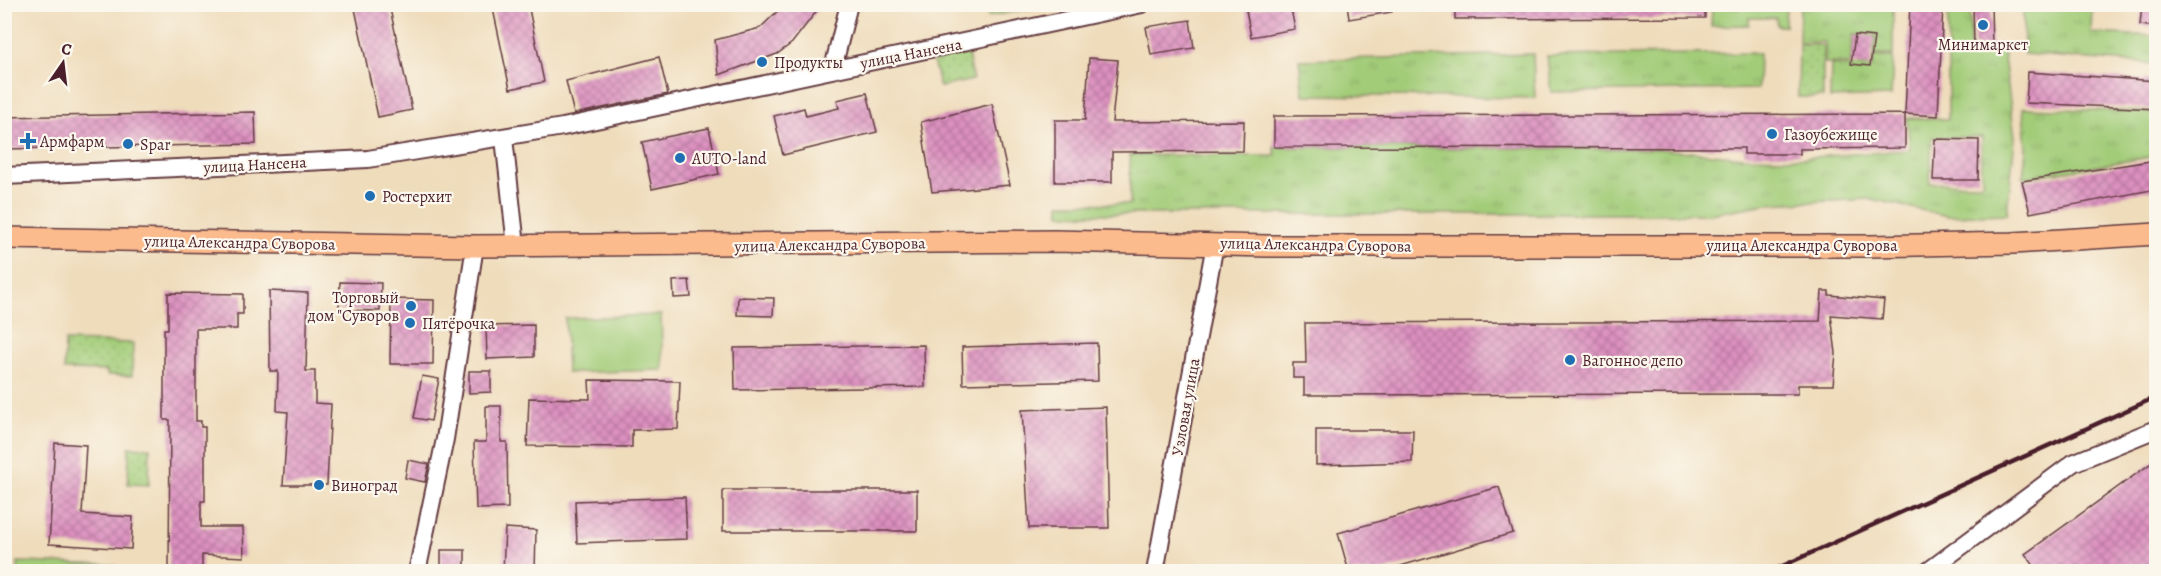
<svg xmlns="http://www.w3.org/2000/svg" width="2161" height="576" viewBox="0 0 2161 576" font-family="Alegreya,serif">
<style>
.grass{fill:url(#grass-tufts);stroke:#767652;stroke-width:1.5;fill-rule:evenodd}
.park{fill:url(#park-dots);stroke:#767652;stroke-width:1.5}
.pitch{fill:#a2cc78;stroke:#767652;stroke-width:1.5}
.building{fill:url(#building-cross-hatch)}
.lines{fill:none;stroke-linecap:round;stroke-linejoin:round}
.minor-casing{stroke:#633b41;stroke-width:20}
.major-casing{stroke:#633b41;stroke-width:24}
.minor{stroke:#fff;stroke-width:16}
.major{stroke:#fbbb8d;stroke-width:21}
.rail{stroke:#4a1f2b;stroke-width:4.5}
.poi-dot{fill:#1f6fb2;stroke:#fbf7ec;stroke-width:2}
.labels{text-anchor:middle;stroke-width:4.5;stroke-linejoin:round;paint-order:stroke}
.poi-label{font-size:16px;fill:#4a1f2b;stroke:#fbf7ec;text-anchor:start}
.street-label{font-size:16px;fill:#4a1f2b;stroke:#fbf7ec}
</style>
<defs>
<pattern id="grass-tufts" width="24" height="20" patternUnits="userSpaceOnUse" patternTransform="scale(1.5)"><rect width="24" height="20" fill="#a2cc78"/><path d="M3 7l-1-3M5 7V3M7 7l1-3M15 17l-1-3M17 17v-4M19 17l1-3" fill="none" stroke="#8daf68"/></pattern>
<pattern id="park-dots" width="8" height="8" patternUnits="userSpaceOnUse" patternTransform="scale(1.5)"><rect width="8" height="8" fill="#a2cc78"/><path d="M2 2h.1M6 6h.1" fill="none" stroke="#8daf68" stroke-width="1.8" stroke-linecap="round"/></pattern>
<pattern id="building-cross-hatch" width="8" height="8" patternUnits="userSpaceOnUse" patternTransform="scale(1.5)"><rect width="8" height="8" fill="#dc90bf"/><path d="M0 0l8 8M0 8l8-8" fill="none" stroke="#b4759b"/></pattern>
</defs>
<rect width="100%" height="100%" fill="#fbf7ec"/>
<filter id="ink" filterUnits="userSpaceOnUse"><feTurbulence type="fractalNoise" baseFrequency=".0167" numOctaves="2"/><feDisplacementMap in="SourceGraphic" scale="12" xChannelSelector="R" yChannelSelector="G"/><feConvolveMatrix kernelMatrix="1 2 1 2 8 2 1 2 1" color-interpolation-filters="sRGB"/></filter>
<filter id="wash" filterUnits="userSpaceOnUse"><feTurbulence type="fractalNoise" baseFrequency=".008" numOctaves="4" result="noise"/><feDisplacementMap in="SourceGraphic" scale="24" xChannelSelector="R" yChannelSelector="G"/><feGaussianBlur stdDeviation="1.35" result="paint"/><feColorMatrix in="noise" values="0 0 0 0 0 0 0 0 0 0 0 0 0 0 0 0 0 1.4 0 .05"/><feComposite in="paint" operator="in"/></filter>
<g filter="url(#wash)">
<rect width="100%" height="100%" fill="#efdcbb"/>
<path class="grass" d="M985,5V4L1049,5L988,17Z
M1712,5H1786L1785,26H1777L1776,18H1749V25L1711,26Z
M1800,5H1893V55H1874L1875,35L1854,34L1850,64L1825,63V42L1799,43Z
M1948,5H1970V51H2003L2015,137L2007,214L1948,216L1871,199L1767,204L1710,214H1060V203L1130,204V155L1276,156L1274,147L1659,149L1744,157L1799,158L1910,150L1907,118L1948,119ZM1932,137H1982V184L1930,183Z
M2023,5H2092L2091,33L2156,36V64L2024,54Z
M1759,53L1758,89L1551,92L1547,56Z
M1533,54L1535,98L1303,95L1299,60Z
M1874,57H1893L1891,96L1830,98L1831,65L1872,68Z
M2023,108L2156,112V156L2023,178L2026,149Z"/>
<path class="park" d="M1799,45H1823V97H1798Z
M968,53L973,80L940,87L933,62Z
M65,341L133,343L132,376L107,375V371L64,370Z
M129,447L150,448L149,485L128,484Z"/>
<path class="pitch" d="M661,315L663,370L567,373L565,318Z
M18,562L115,565V571H18Z"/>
<g id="blocks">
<path class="building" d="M354,4H389L412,110L378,117Z
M492,4H528L544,82L510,89Z
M785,4H822L792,43L777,54L719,75L715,40L760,28Z
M1278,4H1290L1295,29L1251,37L1246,10Z
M1347,4H1391L1392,12L1349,19Z
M1455,4H1705V18L1455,19Z
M1910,4H1943L1938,116L1905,114Z
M1973,4H1991L1992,47L1974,46Z
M2142,4H2157V27L2140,25Z
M1190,20L1194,48L1151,55L1146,27Z
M1855,35L1874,37L1870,66L1851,64Z
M659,57L668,94L574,114L566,81Z
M1089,58L1118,60L1112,122L1244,121L1243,151L1112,152V182H1055V120H1085Z
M2028,72L2157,81V109L2026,103Z
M867,93L877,132L783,155L774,116L804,108L806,116L839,108L837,100Z
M992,104L1010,185L932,192L921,122Z
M255,112L256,144L4,149V117Z
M1905,114V148L1800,149V154H1744V148L1274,147V116Z
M709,128L719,174L652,189L642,142Z
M1935,139L1979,140L1978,180H1933Z
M2157,160V189L2030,213L2022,181Z
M689,280L691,297L674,298L673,281Z
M340,282L381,283L380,311L339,310Z
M269,291L308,293L306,371H315V403L331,404L327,485H283L288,412L277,411L278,371H270Z
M1822,291H1829V295L1884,300L1882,319L1831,315L1836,353L1833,385H1798V394L1304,395V378H1293V363H1306L1305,323L1820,321Z
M168,293L243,294V314H237V329H196V421H201V427H205V501H201V527H243L244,557L202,555V572H169L170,420H164V329H168Z
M738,297L774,298L773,316L737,315Z
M391,299L434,300L433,364H390Z
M534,325V357L487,359L486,326Z
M1097,343L1098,381L963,384L962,347Z
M924,345L925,387L735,390L734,348Z
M469,371H491V392L469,393Z
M422,376L439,379L431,421L414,418Z
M589,380L680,381L678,429L632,430V447L527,446L529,398L590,399Z
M486,406H501V442H507L508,508L476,509L474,442H486Z
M1106,407L1109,528H1029L1022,410Z
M1316,430H1413L1412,462L1316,465Z
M55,443L86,445L82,514L133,517L131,549L49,544Z
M2157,459V572H2039L2025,554Z
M408,460L429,464L425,482L405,478Z
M1499,487L1513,533L1380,572H1349L1338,533Z
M723,490H917V531H723Z
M685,497L687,539L577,543L575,501Z
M505,528L536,530L535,572H503Z
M441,550H465V572H441Z"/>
</g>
</g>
<g filter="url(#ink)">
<use href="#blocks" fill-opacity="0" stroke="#633b41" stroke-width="1.5"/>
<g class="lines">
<g class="minor-casing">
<path id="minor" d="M833,68L849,4
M504,138L516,246
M4,176L368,159L563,127L1142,4
M417,572L445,439L475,246
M1155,572L1215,244
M1927,572L2073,463L2156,429"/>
</g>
<g class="major-casing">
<path id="major" d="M4,238L475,246L1054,241L1268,246H1870L2013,243L2156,234"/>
</g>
<use href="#minor" class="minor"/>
<use href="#major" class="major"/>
<path class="rail" d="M1769,572L2156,397"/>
</g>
</g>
<g class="poi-dot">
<circle cx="1983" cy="25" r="6"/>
<circle cx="762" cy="62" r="6"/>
<circle cx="1772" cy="134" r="6"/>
<path d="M25 132h6v6h6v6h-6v6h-6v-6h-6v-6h6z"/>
<circle cx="128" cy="144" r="6"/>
<circle cx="680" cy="158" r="6"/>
<circle cx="370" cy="196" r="6"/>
<circle cx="411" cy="306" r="6"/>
<circle cx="410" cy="323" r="6"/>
<circle cx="1570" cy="360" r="6"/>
<circle cx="319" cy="485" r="6"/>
</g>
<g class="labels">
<g class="poi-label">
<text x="1983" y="50" text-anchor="middle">Минимаркет</text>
<text x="774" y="68">Продукты</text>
<text x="1784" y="140">Газоубежище</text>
<text x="40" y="147">Армфарм</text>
<text x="140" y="150">Spar</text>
<text x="692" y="164">AUTO-land</text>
<text x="382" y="202">Ростерхит</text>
<text x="399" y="303" text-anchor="end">Торговый<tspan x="399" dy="18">дом "Суворов</tspan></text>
<text x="422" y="329">Пятёрочка</text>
<text x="1582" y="366">Вагонное депо</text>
<text x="331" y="491">Виноград</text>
</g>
<g class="street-label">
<text transform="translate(911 53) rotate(-11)" y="6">улица Нансена</text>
<text transform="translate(255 164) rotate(-3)" y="6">улица Нансена</text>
<text transform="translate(240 242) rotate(1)" y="6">улица Александра Суворова</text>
<text transform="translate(830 244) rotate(-1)" y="6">улица Александра Суворова</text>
<text transform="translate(1316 244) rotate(1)" y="6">улица Александра Суворова</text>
<text x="1802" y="251">улица Александра Суворова</text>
<text transform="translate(1185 407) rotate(-80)" y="6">Узловая улица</text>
</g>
</g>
<rect width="2161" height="576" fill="none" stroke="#fbf7ec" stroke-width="24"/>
<g transform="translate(63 63) rotate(14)" stroke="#fbf7ec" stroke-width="4.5" paint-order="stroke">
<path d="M0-4.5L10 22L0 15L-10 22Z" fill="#4a1f2b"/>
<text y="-9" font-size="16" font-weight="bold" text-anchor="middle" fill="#4a1f2b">С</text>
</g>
</svg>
